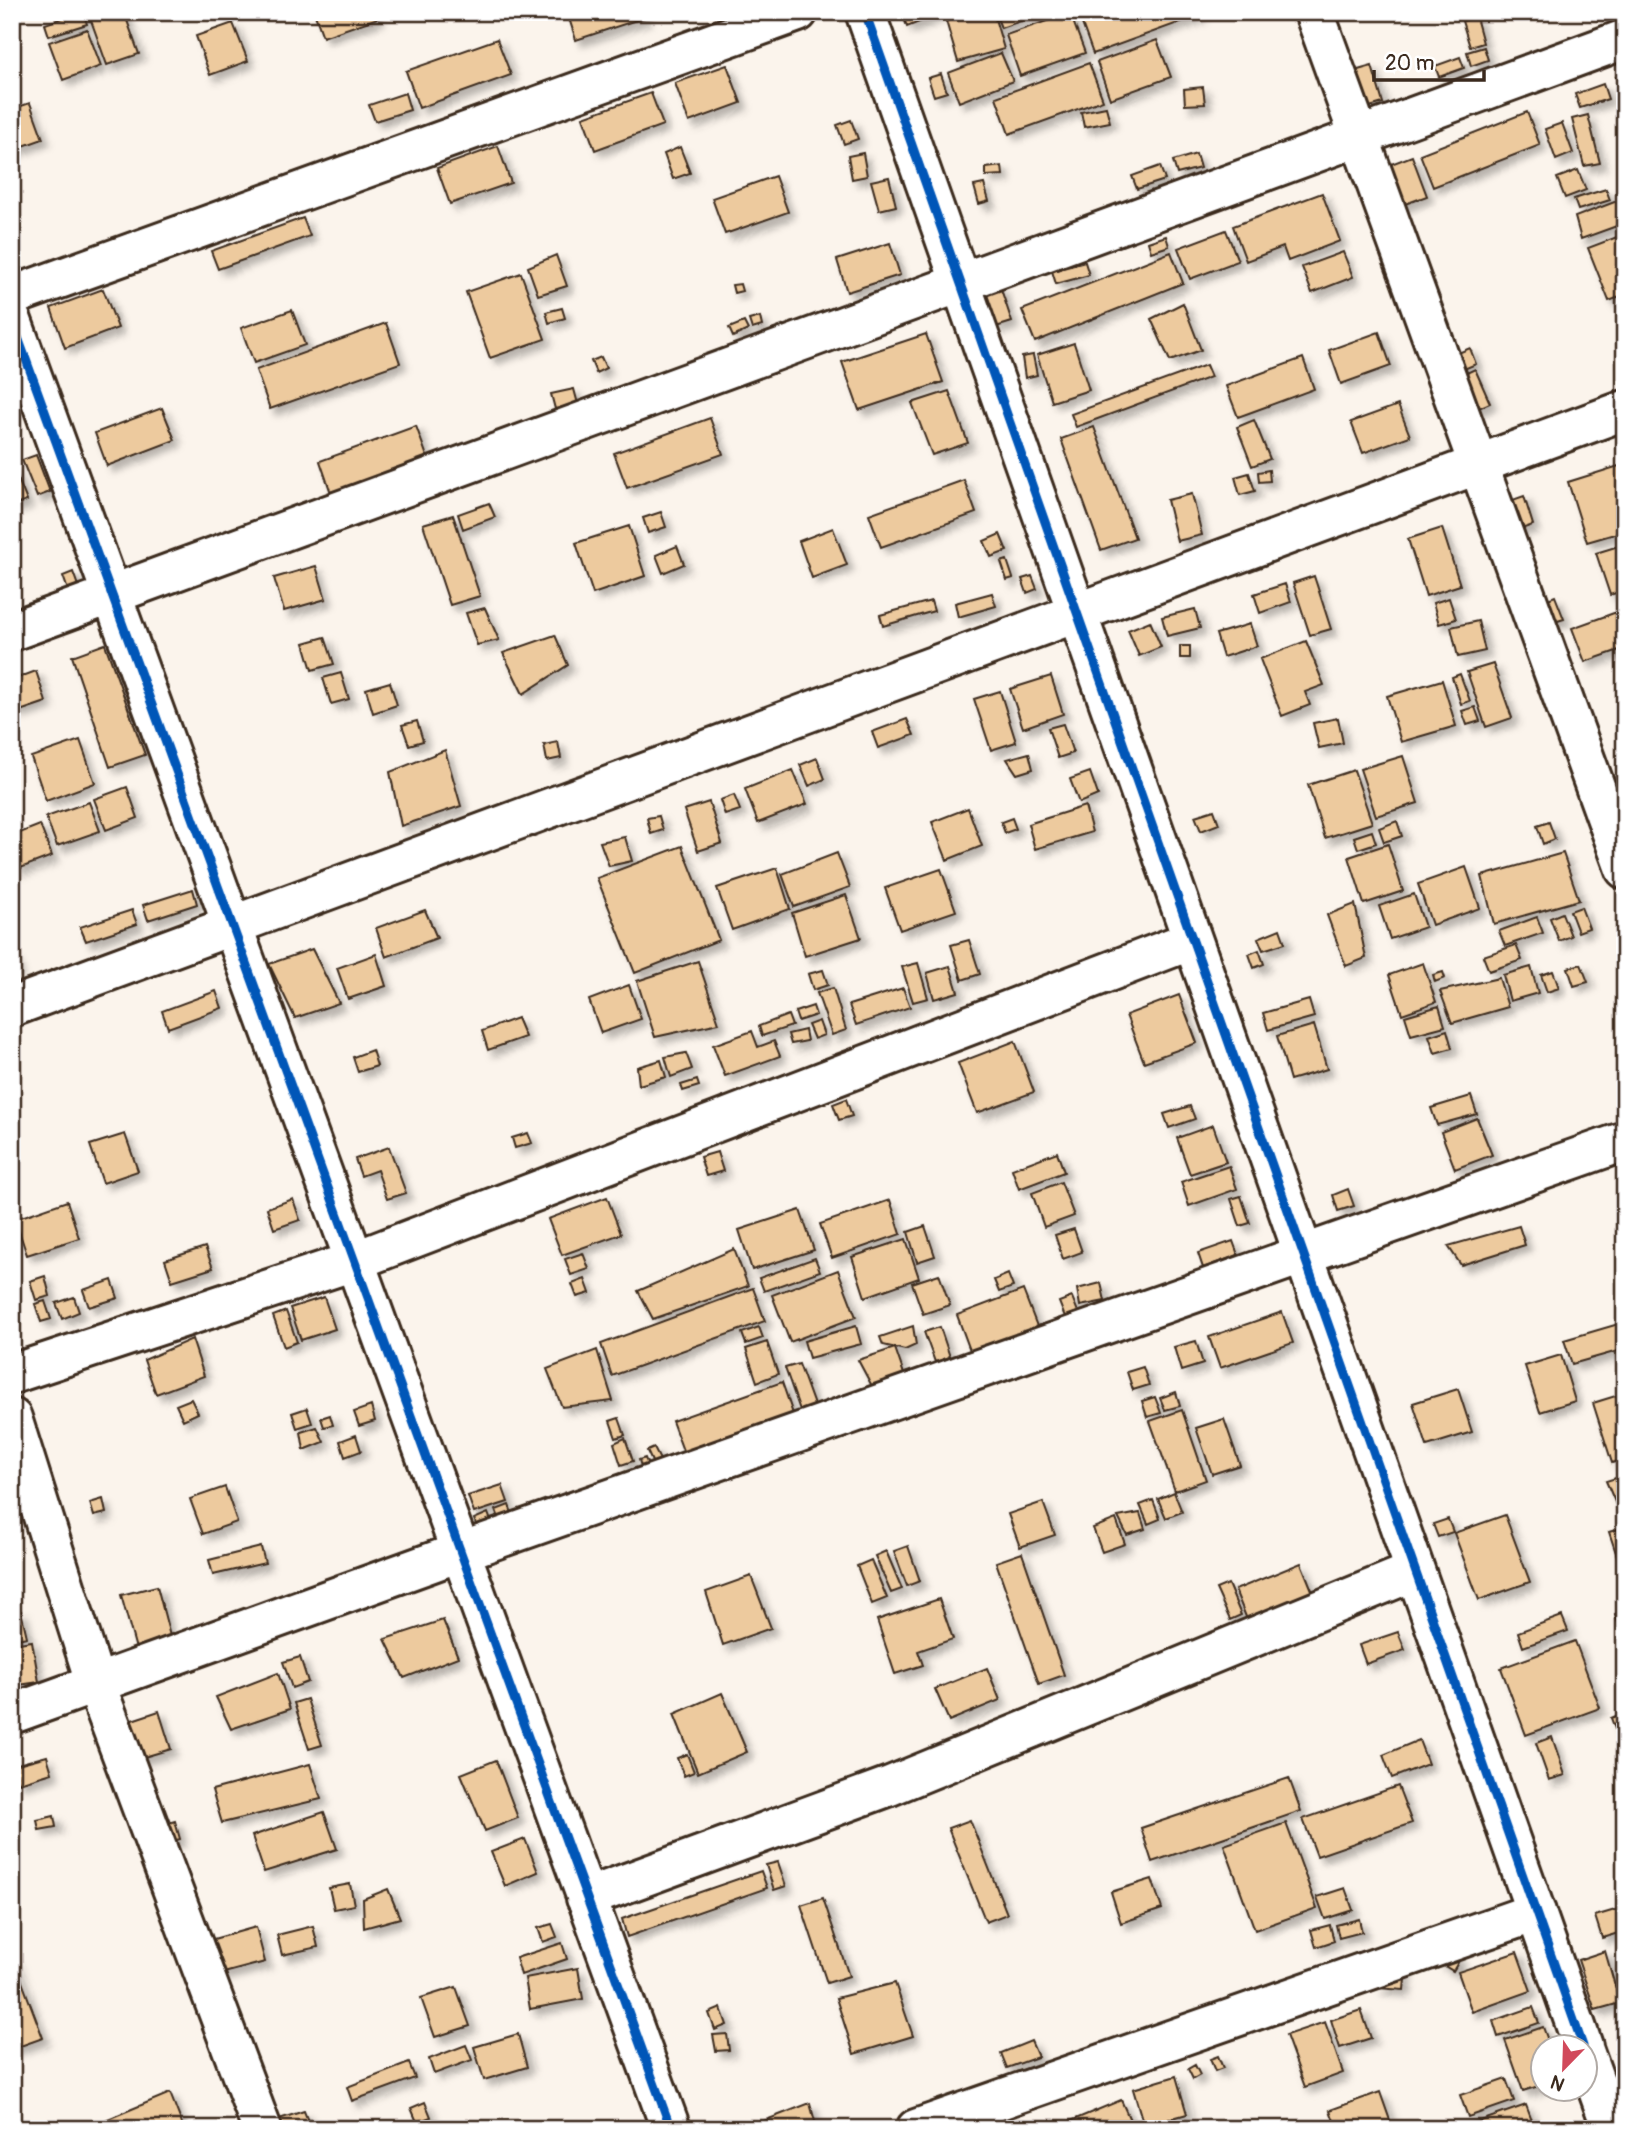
<svg xmlns="http://www.w3.org/2000/svg" width="1637" height="2141" viewBox="0 0 1637 2141" font-family="Pangolin,sans-serif">
<style>
.building{fill:#edca9e;stroke:#3b2a1e;stroke-width:2;filter:url(#shadow)}
.lines{fill:none;stroke-linecap:round;stroke-linejoin:round}
.minor-casing{stroke:#3b2a1e;stroke-width:44}
.minor{stroke:#fff;stroke-width:38}
.cycleway-casing{stroke:#fff;stroke-width:13}
.cycleway{stroke:#0057b8;stroke-width:9}
</style>
<defs>
<filter id="shadow"><feDropShadow dx="6" dy="6" stdDeviation="3.5" flood-color="#0004"/></filter>
</defs>
<rect width="100%" height="100%" fill="#fbf4ec"/>
<filter id="ink" filterUnits="userSpaceOnUse"><feTurbulence type="fractalNoise" baseFrequency=".0143" numOctaves="2"/><feDisplacementMap in="SourceGraphic" scale="14" xChannelSelector="R" yChannelSelector="G"/><feConvolveMatrix kernelMatrix="1 2 1 2 8 2 1 2 1" color-interpolation-filters="sRGB"/></filter>
<g filter="url(#ink)">
<path class="building" d="M80,12H83L87,24L49,36L45,24Z
M88,12H124L139,54L107,65Z
M314,12H376L378,18L323,37Z
M567,12H644L646,17L576,40Z
M902,12H944L907,27Z
M977,12H993L1004,49L958,62L946,21Z
M995,12H1046L1001,28Z
M1098,12H1199L1200,15L1093,54L1080,18Z
M1070,13L1085,53L1020,76L1006,35Z
M1476,17L1483,43L1470,47L1462,21Z
M233,23L248,61L210,75L196,36Z
M87,29L101,66L63,80L49,42Z
M497,39L511,75L419,108L406,71Z
M1157,40L1171,77L1110,99L1097,62Z
M1484,47L1488,60L1471,66L1467,52Z
M1001,53L1013,81L959,102L948,73Z
M1460,57L1464,68L1439,77L1435,66Z
M1089,63L1103,100L1009,134L996,97Z
M727,65L741,103L689,122L675,83Z
M1372,66L1383,103L1363,109L1351,72Z
M941,74L947,92L934,96L928,78Z
M1625,74V102L1616,77Z
M1603,84L1608,99L1580,108L1575,94Z
M1203,87L1205,104L1185,105L1184,89Z
M405,93L410,110L375,121L369,105Z
M651,93L663,125L595,150L583,117Z
M30,103L43,139L12,150V109Z
M1106,107L1110,122L1084,127L1081,112Z
M1527,112L1540,145L1433,187L1420,154Z
M1588,115L1600,163L1584,166L1572,119Z
M851,120L858,139L844,144L837,125Z
M1562,123L1573,153L1556,160L1545,129Z
M498,146L511,183L450,204L437,168Z
M680,147L690,173L673,179L664,154Z
M863,153L867,176L852,179L848,156Z
M1196,154L1200,168L1177,174L1173,161Z
M1412,156L1427,196L1397,207L1383,167Z
M1002,166L1003,175L986,176V168Z
M1160,166L1165,180L1137,189L1132,176Z
M1578,170L1586,190L1565,198L1557,178Z
M775,176L788,212L725,234L712,198Z
M889,177L896,206L879,210L871,181Z
M984,184L989,201L979,204L974,186Z
M1606,189L1610,200L1578,210L1574,199Z
M1322,193L1340,241L1288,261L1283,247L1246,261L1233,226Z
M1625,198V223L1581,239L1575,217Z
M303,218L310,236L218,269L211,251Z
M1226,230L1238,261L1190,279L1178,248Z
M1625,234V295L1609,301L1588,248Z
M1166,236L1169,246L1151,252L1148,242Z
M890,243L900,275L847,292L837,260Z
M1171,252L1183,283L1035,342L1022,310Z
M1343,252L1353,277L1312,293L1302,267Z
M556,255L567,286L538,295L528,267Z
M1085,262L1089,275L1056,284L1052,271Z
M521,273L545,339L490,358L466,292Z
M740,284L742,291L734,293L732,285Z
M1000,286L1012,322L996,327L984,291Z
M103,289L118,328L65,348L51,308Z
M1183,303L1201,350L1170,361L1151,319Z
M562,308L565,318L549,323L546,312Z
M292,310L305,345L254,363L241,328Z
M760,317L762,326L752,329L749,320Z
M744,322L748,330L733,337L729,328Z
M386,323L400,363L270,409L256,370Z
M1379,332L1391,366L1341,384L1329,350Z
M926,334L943,382L859,410L842,362Z
M1074,343L1089,390L1052,402L1037,355Z
M1470,348L1476,364L1457,372L1451,356Z
M1033,355L1037,375L1025,378L1022,357Z
M601,357L606,368L596,373L591,361Z
M1303,358L1314,389L1238,417L1226,386Z
M1206,365L1211,377L1076,427L1071,414Z
M1475,369L1490,403L1472,411L1458,377Z
M574,389L578,404L555,409L551,394Z
M949,391L968,443L932,455L912,403Z
M1398,405L1410,436L1363,453L1351,422Z
M162,408L175,440L107,466L95,433Z
M710,418L723,454L627,488L614,453Z
M1254,420L1270,459L1252,466L1237,427Z
M416,426L429,462L332,496L320,461Z
M1094,427L1135,538L1101,550L1061,439Z
M36,455L50,492L37,497L22,460Z
M12,464L27,501L12,506Z
M1625,464V531L1587,542L1568,482Z
M1269,470L1270,481L1259,482L1258,472Z
M1249,473L1255,491L1240,495L1235,477Z
M964,480L976,513L881,547L869,514Z
M1192,494L1202,535L1177,541L1167,500Z
M1524,496L1533,525L1516,531L1507,502Z
M489,503L495,517L463,529L458,514Z
M661,512L666,527L648,533L643,518Z
M453,515L480,596L450,605L423,524Z
M629,526L645,576L593,594L576,543Z
M833,528L847,565L812,578L799,541Z
M1442,528L1460,585L1426,596L1408,539Z
M1000,534L1007,551L991,557L984,541Z
M1625,544V590L1610,595L1596,553Z
M677,546L684,564L663,573L656,555Z
M1007,560L1013,578L1007,580L1001,562Z
M316,566L326,599L284,611L274,578Z
M73,572L78,586L68,590L63,576Z
M1032,576L1037,589L1027,593L1022,579Z
M1314,576L1331,629L1310,635L1293,583Z
M1285,584L1291,602L1260,613L1254,594Z
M992,593L996,606L958,617L955,603Z
M1555,596L1564,619L1551,623L1543,601Z
M1449,598L1456,619L1439,624L1433,603Z
M931,601L934,611L883,626L880,615Z
M485,608L499,640L477,645L466,613Z
M1195,609L1200,628L1167,636L1162,617Z
M1625,609V648L1585,662L1572,628Z
M1150,621L1161,647L1139,656L1128,630Z
M1478,621L1485,651L1458,657L1451,627Z
M1250,624L1257,646L1223,657L1216,634Z
M555,635L568,665L523,694L503,653Z
M325,637L334,664L312,670L304,643Z
M1306,641L1324,685L1305,692L1310,705L1282,716L1260,659Z
M105,644L145,755L110,767L72,656Z
M1180,646H1190V658H1180Z
M1493,664L1512,718L1486,727L1467,672Z
M36,671L46,702L17,712L12,699V680Z
M341,673L349,699L331,704L323,678Z
M1460,674L1470,701L1461,704L1452,677Z
M1051,676L1063,714L1023,728L1010,689Z
M1442,680L1456,726L1401,742L1387,696Z
M390,682L397,705L373,713L366,689Z
M1000,691L1016,742L991,750L974,699Z
M1475,707L1480,721L1467,725L1462,711Z
M1338,718L1343,743L1319,748L1313,723Z
M907,719L914,735L878,748L872,732Z
M417,721L423,741L409,745L402,725Z
M1063,724L1073,753L1058,758L1048,728Z
M80,740L95,783L46,801L31,757Z
M558,742L561,758L547,761L544,745Z
M445,750L461,806L401,826L390,772Z
M1029,753L1033,769L1017,774L1007,759Z
M1403,756L1418,803L1376,816L1360,769Z
M817,758L825,779L809,786L800,765Z
M793,770L807,804L758,823L745,789Z
M1354,770L1372,823L1325,838L1308,785Z
M1090,772L1098,795L1079,803L1070,779Z
M127,787L138,818L106,830L94,799Z
M734,795L740,810L725,815L720,800Z
M89,802L100,831L57,846L46,817Z
M709,802L722,843L698,851L684,810Z
M1085,806L1092,832L1035,849L1028,824Z
M968,808L982,846L947,860L932,822Z
M1214,810L1219,824L1201,831L1195,816Z
M659,816L663,830L651,834L647,818Z
M1012,818L1016,829L1005,833L1001,822Z
M1397,821L1402,836L1384,842L1379,828Z
M1549,822L1555,839L1543,844L1537,826Z
M40,825L52,856L18,869L12,854V836Z
M1372,831L1376,843L1358,849L1354,837Z
M625,837L632,861L609,866L600,842Z
M1388,844L1403,891L1364,904L1349,857Z
M682,846L719,940L635,973L597,878Z
M837,853L850,887L794,907L782,874Z
M1563,853L1579,900L1494,924L1482,876Z
M1466,867L1480,908L1432,925L1418,884Z
M777,868L790,909L732,930L717,888Z
M941,869L956,911L900,930L885,888Z
M193,889L197,904L148,920L143,905Z
M1414,894L1425,927L1390,939L1379,906Z
M846,895L861,938L805,956L792,913Z
M1355,904L1366,958L1346,966L1327,915Z
M1581,907L1589,928L1578,932L1570,911Z
M132,910L137,924L86,941L80,927Z
M425,910L437,938L386,957L376,928Z
M1562,913L1571,936L1559,941L1550,918Z
M1537,917L1543,933L1505,946L1499,931Z
M1280,929L1285,943L1263,950L1258,938Z
M969,940L980,974L962,980L951,945Z
M1516,945L1522,960L1489,971L1483,956Z
M312,949L339,1003L295,1018L269,964Z
M1259,950L1264,964L1254,968L1249,954Z
M13,954L18,970L12,972V955Z
M376,954L386,986L348,999L337,968Z
M698,961L719,1023L655,1037L637,981Z
M918,963L928,998L913,1002L902,967Z
M1423,963L1436,1002L1402,1014L1389,975Z
M1581,964L1588,982L1574,986L1568,968Z
M950,966L958,992L934,999L927,973Z
M1531,967L1538,993L1510,1001L1503,975Z
M823,970L828,985L813,990L808,974Z
M1553,971L1559,988L1547,992L1541,975Z
M1443,972L1445,978L1435,982L1433,975Z
M1499,978L1508,1007L1452,1023L1440,991Z
M629,985L641,1019L601,1033L589,1000Z
M833,988L846,1030L832,1035L817,993Z
M903,988L910,1007L856,1025L849,1005Z
M216,991L222,1008L168,1028L162,1011Z
M1179,995L1197,1043L1144,1062L1126,1015Z
M1309,1000L1314,1017L1268,1030L1263,1013Z
M813,1006L816,1015L798,1021L795,1012Z
M1439,1006L1445,1026L1411,1035L1405,1016Z
M788,1015L792,1026L762,1036L759,1026Z
M517,1018L525,1037L488,1050L482,1031Z
M819,1021L824,1035L814,1039L808,1025Z
M1314,1025L1327,1069L1290,1080L1277,1036Z
M805,1030L807,1041L791,1044L788,1034Z
M1447,1030L1452,1048L1435,1053L1429,1036Z
M752,1031L758,1047L774,1041L780,1056L725,1076L713,1045Z
M1015,1041L1034,1092L977,1113L958,1063Z
M372,1050L377,1066L358,1072L353,1057Z
M686,1053L692,1069L671,1077L665,1057Z
M661,1060L666,1077L639,1085L637,1067Z
M697,1080L699,1086L683,1091L681,1085Z
M1471,1096L1477,1114L1437,1125L1431,1108Z
M846,1099L852,1116L839,1120L833,1104Z
M1190,1106L1195,1119L1169,1128L1164,1114Z
M1477,1118L1492,1155L1455,1169L1441,1132Z
M1213,1125L1226,1162L1190,1174L1177,1138Z
M528,1133L532,1143L515,1148L512,1138Z
M125,1134L138,1171L103,1183L90,1145Z
M389,1147L406,1193L387,1199L377,1170L361,1176L355,1159Z
M717,1152L723,1171L706,1176L700,1157Z
M1057,1152L1064,1172L1019,1189L1012,1169Z
M1229,1166L1237,1189L1189,1206L1181,1182Z
M1061,1182L1074,1216L1044,1227L1032,1193Z
M1348,1189L1354,1206L1338,1211L1333,1195Z
M1241,1196L1250,1223L1240,1226L1231,1199Z
M607,1197L621,1234L562,1255L548,1219Z
M293,1199L300,1220L274,1229L267,1208Z
M890,1200L901,1234L832,1258L820,1224Z
M67,1201L79,1238L27,1255L15,1219Z
M800,1210L814,1250L752,1270L739,1230Z
M925,1226L935,1256L917,1262L908,1232Z
M1519,1226L1525,1245L1461,1265L1448,1246Z
M1074,1229L1082,1252L1063,1259L1055,1235Z
M906,1239L919,1278L865,1297L852,1257Z
M1233,1241L1238,1255L1203,1268L1198,1253Z
M205,1247L213,1268L172,1281L165,1260Z
M734,1249L748,1286L653,1319L638,1291Z
M583,1253L589,1269L571,1275L565,1259Z
M815,1258L820,1271L764,1291L759,1278Z
M838,1270L856,1317L790,1342L772,1295Z
M939,1274L950,1305L923,1314L912,1283Z
M1008,1274L1013,1287L999,1292L994,1280Z
M45,1276L50,1296L36,1300L30,1281Z
M585,1279L590,1293L577,1297L572,1284Z
M112,1280L118,1298L89,1307L83,1290Z
M1101,1283L1105,1301L1080,1306L1077,1289Z
M753,1288L765,1321L612,1376L601,1344Z
M1023,1290L1038,1329L971,1353L957,1315Z
M74,1297L79,1312L62,1319L56,1303Z
M324,1297L335,1329L301,1340L290,1308Z
M1072,1297L1078,1312L1065,1317L1059,1302Z
M45,1301L51,1319L41,1322L35,1304Z
M286,1311L297,1342L284,1347L273,1316Z
M1282,1312L1293,1343L1220,1368L1209,1337Z
M1625,1322V1349L1572,1364L1564,1340Z
M856,1326L861,1344L809,1358L804,1341Z
M913,1326L916,1345L905,1350L883,1345L880,1337Z
M759,1327L763,1338L746,1344L742,1333Z
M940,1327L950,1357L935,1362L924,1332Z
M192,1339L204,1376L156,1394L144,1360Z
M1196,1341L1203,1364L1181,1371L1174,1347Z
M767,1342L778,1374L757,1382L746,1349Z
M895,1348L905,1377L873,1388L858,1360Z
M597,1350L613,1401L562,1407L547,1369Z
M1561,1355L1575,1401L1540,1412L1525,1366Z
M799,1364L815,1408L801,1413L785,1368Z
M1143,1367L1149,1385L1133,1390L1127,1372Z
M782,1382L794,1417L685,1456L672,1421Z
M1458,1389L1472,1432L1427,1446L1413,1403Z
M1176,1392L1180,1406L1165,1410L1160,1398Z
M1625,1393V1459L1612,1463L1593,1403Z
M1155,1397L1161,1413L1147,1417L1142,1401Z
M191,1399L198,1413L183,1420L176,1405Z
M371,1406L375,1421L359,1426L354,1412Z
M307,1408L312,1423L297,1428L292,1413Z
M1182,1410L1206,1480L1175,1491L1150,1421Z
M330,1415L333,1425L324,1427L321,1418Z
M619,1418L625,1435L616,1438L610,1421Z
M1224,1419L1240,1465L1212,1474L1196,1428Z
M317,1427L324,1442L304,1450L301,1432Z
M356,1435L361,1451L345,1457L340,1441Z
M625,1438L633,1461L621,1465L614,1443Z
M654,1448L661,1462L654,1466L647,1451Z
M645,1458L649,1468L642,1470L639,1460Z
M1625,1475V1515L1621,1516L1606,1481Z
M502,1485L508,1502L474,1513L468,1496Z
M225,1487L237,1522L203,1534L190,1499Z
M1174,1492L1182,1512L1166,1518L1158,1499Z
M103,1499L106,1513L94,1516L90,1503Z
M1153,1500L1160,1519L1148,1524L1140,1505Z
M1043,1502L1055,1535L1020,1547L1008,1514Z
M509,1505L515,1521L502,1526L496,1510Z
M488,1513L494,1529L480,1534L474,1519Z
M1140,1513L1145,1529L1127,1535L1118,1517Z
M1505,1515L1530,1582L1479,1600L1454,1533Z
M1116,1519L1125,1544L1102,1552L1093,1528Z
M1448,1519L1453,1532L1438,1537L1433,1524Z
M1625,1527V1560L1619,1562L1609,1532Z
M908,1546L920,1581L907,1586L894,1551Z
M261,1547L265,1563L213,1575L209,1560Z
M886,1551L902,1589L891,1593L875,1556Z
M1022,1553L1064,1675L1039,1684L996,1562Z
M871,1560L887,1598L872,1604L857,1566Z
M1301,1563L1314,1595L1248,1622L1235,1590Z
M751,1576L771,1628L723,1645L706,1592Z
M1228,1584L1241,1615L1230,1620L1216,1589Z
M157,1586L171,1640L136,1649L121,1595Z
M939,1599L953,1639L918,1651L923,1665L895,1674L877,1620Z
M1625,1610V1624L1619,1626L1615,1614Z
M21,1611L27,1637L12,1640V1613Z
M1562,1616L1568,1631L1523,1647L1518,1632Z
M443,1620L458,1657L404,1678L385,1639Z
M1398,1632L1405,1650L1366,1664L1359,1645Z
M32,1641L39,1682L12,1686V1644Z
M1575,1641L1600,1708L1526,1735L1501,1668Z
M300,1657L308,1682L292,1688L283,1662Z
M987,1668L1000,1700L949,1721L935,1689Z
M278,1673L290,1709L231,1729L216,1697Z
M722,1693L747,1752L698,1773L674,1714Z
M307,1699L322,1745L309,1749L294,1703Z
M159,1711L171,1749L134,1760L123,1723Z
M1625,1712V1753H1624L1611,1718Z
M1552,1737L1565,1775L1549,1780L1536,1743Z
M1419,1740L1428,1764L1392,1778L1383,1755Z
M687,1754L694,1772L684,1776L677,1758Z
M47,1756L52,1773L19,1783L14,1765Z
M496,1760L518,1818L485,1831L461,1774Z
M310,1764L321,1799L222,1823L212,1790Z
M1289,1778L1301,1811L1152,1862L1141,1828Z
M1398,1786L1412,1823L1317,1856L1303,1819Z
M324,1812L337,1849L264,1872L252,1836Z
M54,1816L56,1827L39,1830L37,1820Z
M970,1820L1007,1914L986,1922L948,1828Z
M175,1821L180,1839L166,1843L161,1825Z
M1286,1823L1317,1908L1255,1930L1224,1845Z
M525,1839L538,1872L505,1886L491,1852Z
M778,1862L786,1886L774,1890L766,1865Z
M761,1871L767,1888L627,1937L622,1919Z
M1152,1879L1162,1909L1121,1923L1111,1892Z
M350,1884L354,1905L334,1909L329,1888Z
M1345,1888L1353,1910L1325,1919L1317,1897Z
M388,1889L400,1918L364,1928L363,1899Z
M823,1898L849,1976L827,1983L801,1905Z
M1625,1907V1931L1602,1938L1595,1916Z
M1359,1919L1362,1932L1339,1938L1336,1925Z
M552,1924L557,1937L543,1942L538,1928Z
M1330,1925L1334,1941L1316,1947L1311,1930Z
M313,1926L318,1947L282,1955L277,1935Z
M256,1927L265,1962L220,1974L210,1940Z
M562,1943L567,1959L521,1975L516,1958Z
M1446,1950L1460,1959L1453,1971L1438,1962Z
M1605,1951L1620,2003L1595,2010L1578,1960Z
M1517,1952L1531,1991L1472,2012L1458,1972Z
M12,1955L43,2038L12,2049Z
M578,1968L583,1999L530,2009L525,1978Z
M1406,1969L1404,1990L1376,1988Z
M1625,1973V1993L1619,1975Z
M895,1983L913,2036L854,2054L836,1998Z
M456,1987L470,2026L435,2037L421,1998Z
M1533,2007L1539,2023L1498,2037L1493,2021Z
M721,2008L727,2025L715,2030L709,2013Z
M1361,2010L1371,2038L1340,2048L1331,2020Z
M1325,2022L1343,2073L1305,2087L1286,2035Z
M1543,2027L1550,2046H1542V2085L1523,2091L1505,2040Z
M518,2034L527,2067L484,2080L474,2047Z
M727,2034L729,2050L716,2051L713,2035Z
M1031,2041L1038,2057L1007,2068L1001,2053Z
M466,2045L472,2060L434,2074L429,2059Z
M1218,2056L1223,2068L1215,2071L1210,2059Z
M409,2063L415,2078L352,2101L347,2087Z
M1195,2065L1200,2075L1193,2079L1188,2069Z
M1176,2076L1187,2114L1144,2126L1133,2089Z
M1506,2079L1514,2101L1468,2117L1460,2095Z
M1380,2092L1393,2129H1337L1330,2110Z
M170,2093L184,2129H84Z
M1121,2100L1134,2129H1069L1066,2123Z
M425,2102L431,2117L417,2122L411,2108Z
M810,2103L817,2129H743Z
M1526,2105L1535,2129H1458Z
M304,2111L311,2129H269L267,2123Z"/>
<g class="lines">
<g class="minor-casing">
<path id="minor" d="M865,12L1583,2046
M1314,12L1625,869
M12,296L798,12
M12,321L671,2129
M12,631L1625,39
M12,1007L1625,410
M12,1374L354,1261L1192,940
M12,1418L96,1685L262,2129
M12,1714L460,1552L1625,1141
M586,1898L890,1786L1415,1571
M1584,2051L1612,2129
M916,2129L1536,1912"/>
</g>
<use href="#minor" class="minor"/>
<g class="cycleway-casing">
<path id="cycleway" d="M865,12L1583,2046
M12,321L671,2129"/>
</g>
<use href="#cycleway" class="cycleway"/>
</g>
</g>
<rect width="1637" height="2141" fill="none" stroke="#fff" stroke-width="42"/>
<rect x="21" y="21" width="1595" height="2099" fill="none" stroke="#3b2a1e" stroke-width="2.5" filter="url(#ink)"/>
<g transform="translate(1564 2068) rotate(203)"><circle r="33" fill="#ffffff" stroke="#b1aaa5" stroke-width="2"/>
<path d="M0-5L12 26L0 18L-12 26Z" fill="#d1495b"/>
<text y="-10" font-size="19" font-weight="bold" text-anchor="middle" fill="#3b2a1e">N</text>
</g>
<path d="M1374 70v10h110v-10" fill="none" stroke="#3b2a1e" stroke-width="3.5"/>
<text x="1385" y="70" font-size="21" fill="#3b2a1e" stroke="#ffffff" stroke-width="5" paint-order="stroke">20 m</text>
</svg>
